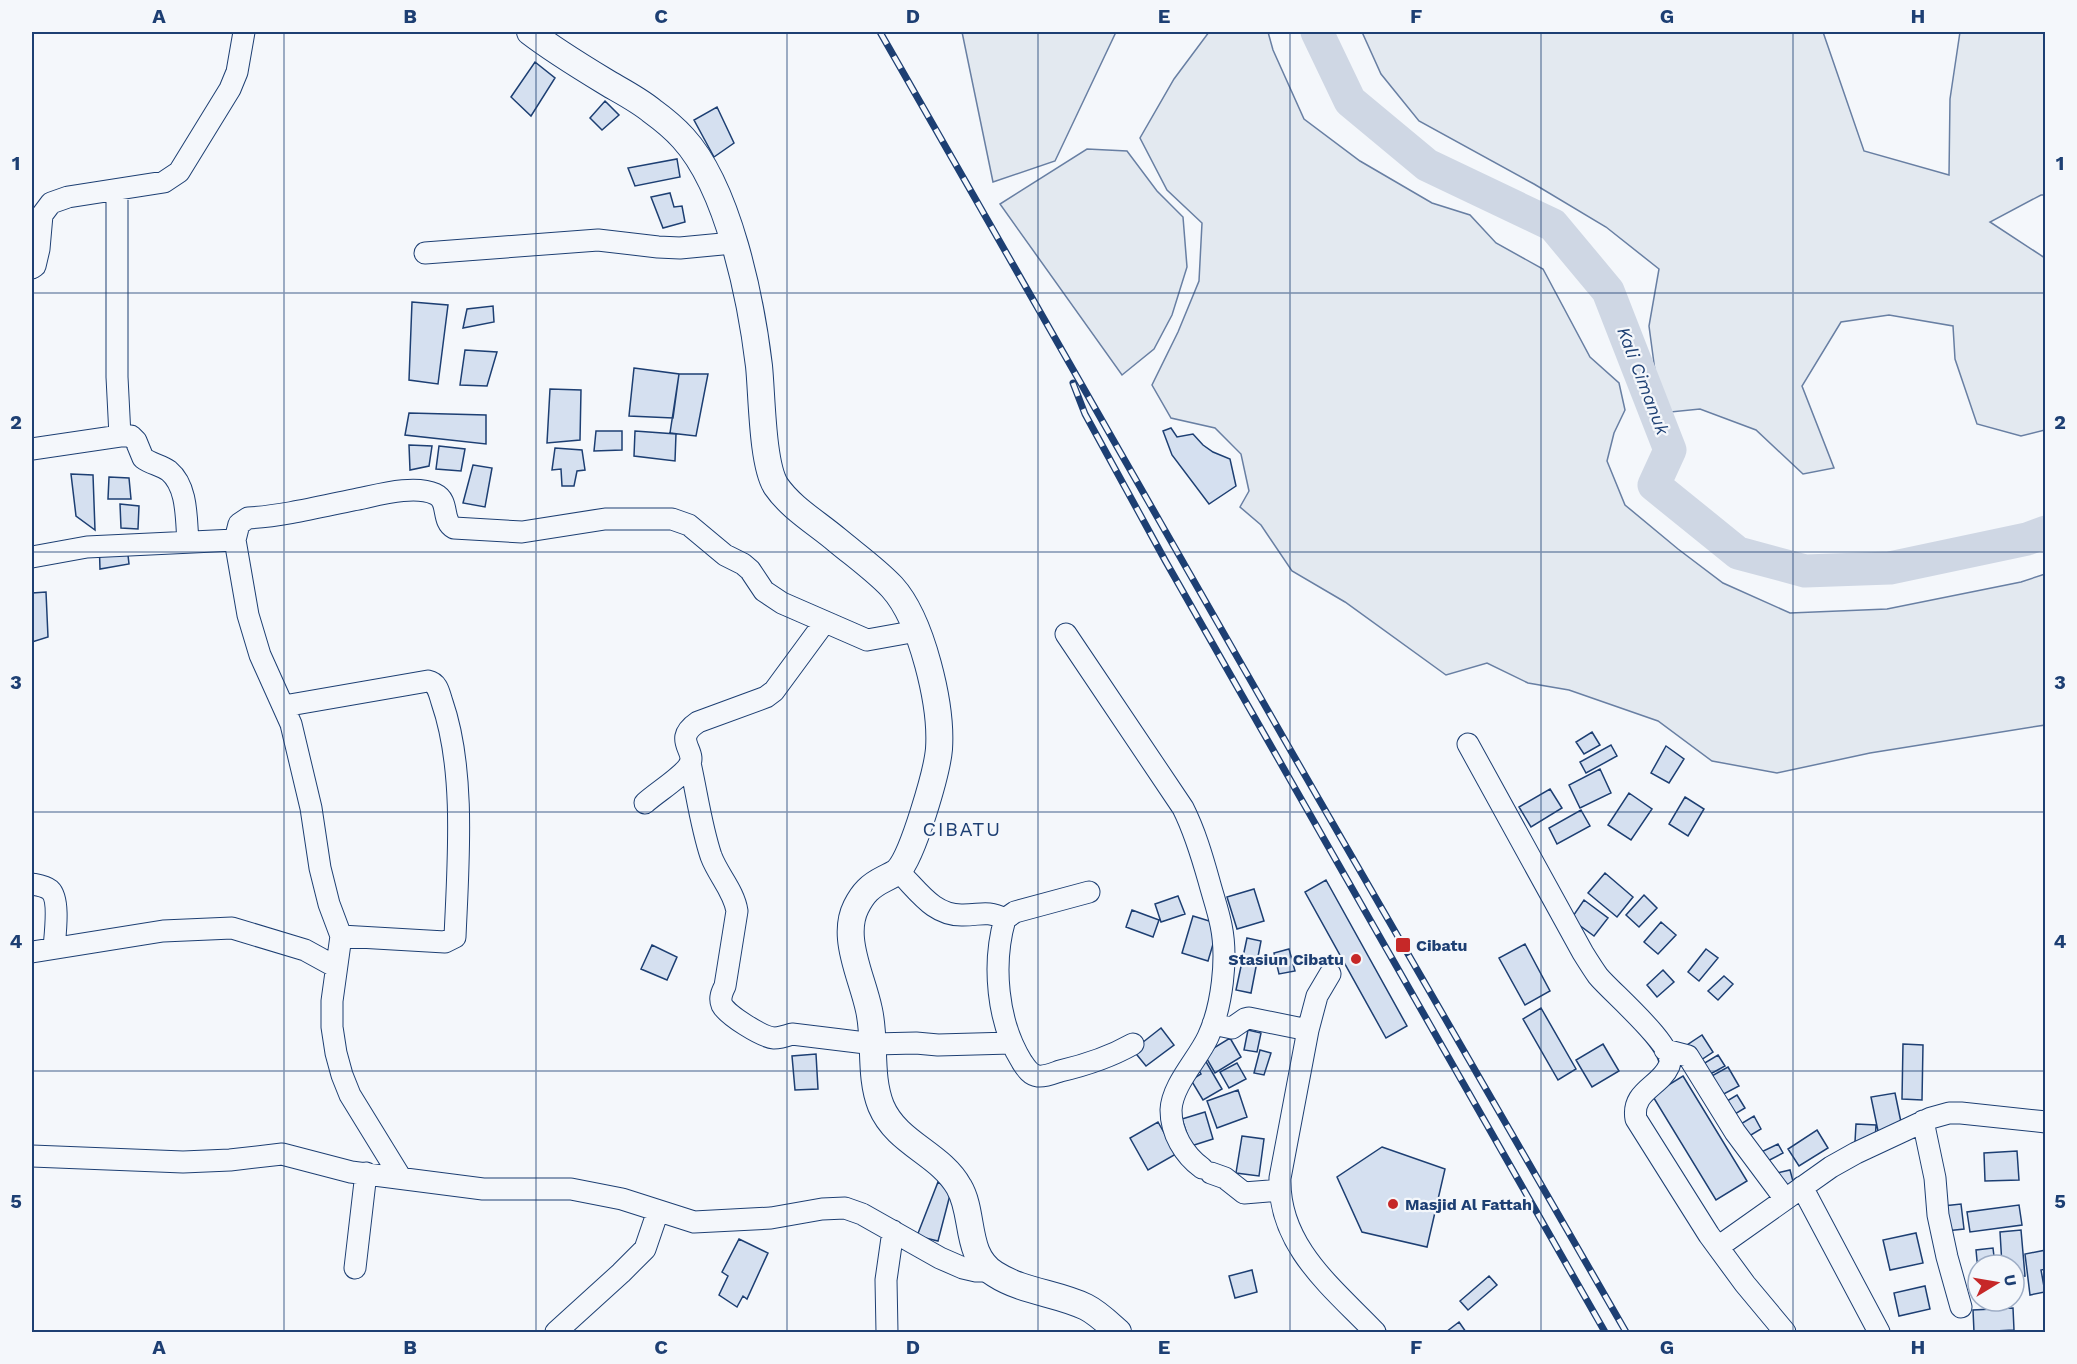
<svg xmlns="http://www.w3.org/2000/svg" width="2077" height="1364" viewBox="0 0 2077 1364" font-family="'Work Sans',sans-serif">
<style>
.green{fill:#e3e9f0;stroke:#687fa3;stroke-width:1.5}
.lines{fill:none;stroke-linecap:round;stroke-linejoin:round}
.river{stroke:#cfd7e4;stroke-width:33}
.building{fill:#d5e0f0;stroke:#1d3f73;stroke-width:1.5}
.minor-casing{stroke:#1d3f73;stroke-width:23}
.major-casing{stroke:#1d3f73;stroke-width:28}
.minor{stroke:#f4f7fb;stroke-width:21}
.major{stroke:#f4f7fb;stroke-width:26}
.rail-casing{stroke:#1d3f73;stroke-width:7}
.rail{stroke:#f4f7fb;stroke-width:4.5;stroke-dasharray:14;stroke-linecap:butt}
.grid{fill:none;stroke:#1d3f73;stroke-width:1.5;stroke-opacity:0.55}
.poi-dot{fill:#c62828;stroke:#f4f7fb;stroke-width:2}
.labels{text-anchor:middle;stroke-width:4.5;stroke-linejoin:round;paint-order:stroke}
.poi-label{font-size:16px;font-weight:bold;fill:#1d3f73;stroke:#f4f7fb;text-anchor:start}
.water-label{font-size:18px;font-style:italic;fill:#1d3f73;stroke:#f4f7fb}
.quarter-label{font-size:20px;letter-spacing:1.5px;fill:#1d3f73;stroke:#f4f7fb}
.neatline{fill:none;stroke:#1d3f73;stroke-width:2}
.grid-label{font-size:20px;text-anchor:middle;font-weight:bold;fill:#1d3f73}
</style>
<rect width="100%" height="100%" fill="#f4f7fb"/>
<path class="green" d="M962,32H1116L1055,161L993,182Z
M1209,32H1268L1273,50L1304,119L1360,161L1432,203L1470,215L1496,243L1543,269L1590,357L1619,383L1625,410L1614,433L1607,461L1625,505L1678,549L1723,583L1790,613L1887,609L2021,582L2045,574V725L1870,753L1777,773L1712,761L1658,721L1569,690L1528,683L1487,663L1446,675L1345,602L1292,571L1261,525L1240,507L1249,491L1241,454L1215,428L1171,418L1152,385L1178,332L1199,281L1202,223L1167,190L1140,138L1174,79Z
M1362,32H1823L1864,151L1949,175L1950,99L1960,32H2045V195H2041L1990,222L2045,258V430L2021,436L1977,424L1955,359L1953,326L1889,315L1841,322L1802,386L1834,468L1803,474L1756,430L1700,409L1651,414L1655,371L1649,326L1659,269L1606,227L1534,184L1419,121L1381,74Z
M1087,149L1127,151L1157,191L1183,217L1187,267L1172,315L1154,349L1122,375L1000,204Z"/>
<g class="lines">
<path class="river" d="M1317,32L1350,101L1427,165L1553,225L1608,291L1670,450L1654,485L1738,553L1805,571L1890,568L2027,539L2046,532"/>
</g>
<path class="building" d="M535,62L555,78L531,116L511,97Z
M605,101L619,115L602,130L590,118Z
M717,107L734,143L714,157L694,120Z
M677,159L680,177L635,186L628,168Z
M670,193L674,207L682,206L685,222L663,228L651,197Z
M412,302L448,305L438,384L409,380Z
M493,306L494,322L463,328L467,309Z
M465,350L497,352L487,386L460,385Z
M634,368L679,374L673,418L629,416Z
M679,374H708L696,436L670,433Z
M550,389L581,390L580,440L547,443Z
M409,413L486,415V444L405,435Z
M1171,428L1177,437L1193,434L1203,445L1213,452L1230,459L1236,486L1209,504L1172,455L1163,431Z
M596,431H622V450L594,451Z
M635,431L676,434L675,461L634,456Z
M409,445L432,446L429,466L410,470Z
M439,446L465,449L461,471L436,469Z
M555,448L582,450L585,470L577,471L574,486H562L561,469L552,470Z
M473,465L492,468L485,507L463,503Z
M71,474L93,475L95,530L76,516Z
M109,477L129,478L131,499H108Z
M120,504L139,506L138,529L121,528Z
M99,538H126L129,564L100,569Z
M46,592L48,637L32,642V593Z
M1592,732L1600,745L1584,754L1576,742Z
M1611,745L1617,756L1586,773L1580,762Z
M1666,746L1684,759L1669,783L1651,773Z
M1600,769L1611,793L1580,808L1569,785Z
M1550,789L1562,808L1531,827L1519,807Z
M1629,793L1652,809L1631,840L1608,825Z
M1685,797L1704,809L1688,836L1669,824Z
M1581,810L1590,826L1557,844L1549,828Z
M1605,873L1633,897L1617,917L1588,893Z
M1326,880L1407,1026L1386,1038L1305,892Z
M1254,889L1264,921L1237,929L1227,897Z
M1644,895L1657,908L1639,927L1626,915Z
M1178,896L1185,914L1161,922L1155,904Z
M1584,900L1608,918L1594,936L1571,919Z
M1132,910L1159,920L1153,937L1126,927Z
M1193,916L1219,924L1208,961L1182,953Z
M1661,922L1676,935L1658,954L1644,942Z
M1247,938L1261,941L1251,993L1236,990Z
M1525,944L1550,991L1525,1005L1499,958Z
M652,945L677,957L667,980L641,969Z
M1289,949L1295,971L1279,974L1274,953Z
M1706,949L1718,958L1699,981L1688,972Z
M1663,970L1674,982L1657,997L1647,985Z
M1724,976L1733,984L1718,1000L1708,991Z
M1541,1008L1576,1069L1558,1080L1523,1019Z
M1161,1028L1174,1045L1146,1066L1133,1050Z
M1248,1030L1261,1033L1257,1052L1244,1050Z
M1702,1035L1713,1052L1698,1062L1687,1045Z
M1230,1038L1241,1057L1215,1073L1204,1054Z
M1603,1044L1619,1071L1592,1087L1576,1060Z
M1903,1044L1923,1045L1922,1100L1902,1099Z
M1260,1050L1271,1053L1264,1075L1254,1073Z
M816,1054L818,1089L795,1090L792,1056Z
M1718,1055L1725,1066L1705,1077L1698,1067Z
M1205,1060L1222,1089L1203,1100L1191,1080L1201,1074L1196,1065Z
M1237,1063L1246,1079L1229,1088L1220,1072Z
M1728,1067L1739,1086L1718,1097L1708,1078Z
M1683,1076L1747,1181L1716,1200L1652,1095Z
M1238,1090L1247,1117L1217,1128L1207,1101Z
M1895,1093L1902,1127L1878,1131L1871,1097Z
M1737,1095L1745,1108L1730,1117L1722,1104Z
M1205,1112L1213,1139L1191,1146L1182,1119Z
M1754,1116L1761,1129L1746,1138L1739,1125Z
M1158,1122L1176,1154L1148,1170L1130,1138Z
M1856,1124L1876,1125L1875,1143L1855,1142Z
M1817,1130L1828,1148L1799,1166L1788,1149Z
M1242,1136L1264,1139L1259,1176L1236,1173Z
M1778,1144L1783,1153L1762,1164L1757,1154Z
M1382,1147L1445,1169L1427,1247L1362,1232L1337,1177Z
M2017,1151L2019,1180L1985,1181L1984,1153Z
M1790,1170L1794,1185L1781,1189L1777,1173Z
M938,1182L951,1191L938,1241L917,1236Z
M1961,1204L1964,1229L1946,1231L1943,1206Z
M2019,1205L2022,1225L1970,1232L1967,1212Z
M2021,1230L2025,1276L2014,1277V1265H2002L2000,1232Z
M1916,1233L1923,1263L1890,1270L1883,1240Z
M739,1239L768,1253L747,1299L743,1296L737,1307L719,1295L728,1276L722,1272Z
M1993,1248L1995,1265H1978V1271L1976,1250Z
M2046,1250V1269L2041,1270L2045,1292L2030,1295L2025,1254Z
M1252,1270L1257,1292L1235,1298L1229,1276Z
M1489,1276L1497,1285L1468,1310L1460,1301Z
M1925,1286L1930,1309L1899,1316L1894,1293Z
M2013,1308L2014,1330L1974,1332L1973,1310Z
M1459,1322L1466,1332H1446Z"/>
<g class="lines">
<g class="minor-casing">
<path id="minor" d="M117,190V377L120,436
M425,253L598,240L658,247L680,248L733,243
M32,268L35,266L39,249L42,215L51,203L68,197L164,182L179,172L230,89L237,72L244,32
M32,449L120,436H131L136,441L143,458C151,464 161,465 169,471C188,487 186,519 188,542
M32,557L87,547L235,540
M1066,634L1183,808C1195,832 1202,856 1209,881C1213,896 1218,910 1221,925C1228,958 1222,1007 1208,1037C1198,1059 1172,1085 1171,1110C1171,1133 1184,1155 1202,1168
M284,706L428,681C438,683 439,693 442,702C466,771 458,865 455,937L445,942L341,936
M1468,744L1583,953C1588,961 1593,969 1598,976C1611,992 1677,1047 1669,1066C1660,1087 1631,1091 1636,1119L1709,1235L1745,1284L1785,1332
M690,763C697,794 701,826 711,856C718,875 734,891 737,911L725,986C722,992 719,998 722,1005C727,1015 762,1037 774,1038C780,1038 786,1036 792,1034L874,1044L916,1043L938,1045L1011,1043
M645,803C656,793 680,778 688,767C700,751 670,741 698,722L766,697L774,691L824,623
M898,871C918,890 933,916 963,915C982,915 986,910 1005,919
M32,884C37,885 45,886 50,890C60,899 55,935 54,948
M1089,892L1015,912L1005,919C992,964 997,1022 1022,1062C1026,1068 1030,1075 1038,1076C1045,1077 1054,1073 1060,1071C1086,1065 1110,1057 1133,1044
M32,952L163,931L232,928L305,950L336,967
M1330,974L1317,996L1308,1030L1280,1178C1278,1246 1333,1288 1375,1332
M1213,1024L1232,1028L1245,1019L1249,1018L1308,1030
M1665,1050L1688,1056L1735,1132L1785,1199
M1923,1121L1935,1178L1938,1215L1947,1257L1961,1307
M32,1156L183,1162L230,1160L282,1154L351,1172L483,1189H571L622,1199L694,1222L771,1218L822,1209L845,1208L862,1214L940,1258L963,1268L976,1271H990
M1211,1173L1225,1178L1244,1193L1280,1190
M401,1178L350,1095L342,1075L336,1053L332,1027V1001L341,936L329,904L320,868L311,808L291,724L260,655L248,615L235,540L239,524L248,518C283,516 319,507 353,500C375,496 413,484 435,494C450,501 441,521 454,528L522,532L605,519H672L689,525L725,555L743,564L750,570L764,591L782,603L867,640L917,631
M1802,1187L1879,1332
M1718,1247L1831,1167L1856,1153L1931,1118L1949,1113H1961L2046,1122
M355,1268L366,1173
M556,1332L621,1273L645,1249L658,1211
M887,1332L886,1280L893,1231"/>
</g>
<g class="major-casing">
<path id="major" d="M530,32C556,52 583,68 611,85C625,93 640,101 652,111C663,119 674,128 683,138C729,188 751,300 759,366C762,395 762,464 776,486C791,508 817,523 837,540C855,555 876,570 892,587C922,620 942,705 939,749C937,772 913,855 898,871C896,873 886,878 884,879C870,886 863,893 856,907C851,917 850,928 851,939C853,963 864,986 869,1010C876,1041 869,1076 881,1106C897,1144 940,1153 959,1187C975,1214 964,1255 995,1274C1023,1292 1057,1293 1086,1307C1098,1313 1109,1324 1118,1332"/>
</g>
<use href="#minor" class="minor"/>
<use href="#major" class="major"/>
<g class="rail-casing">
<path id="rail" d="M880,32L1291,751L1626,1332
M1073,383L1085,414L1166,562L1605,1332"/>
</g>
<use href="#rail" class="rail"/>
</g>
<path class="grid" d="M284,32V1332M536,32V1332M787,32V1332M1038,32V1332M1290,32V1332M1541,32V1332M1793,32V1332M32,293H2046M32,552H2046M32,812H2046M32,1071H2046"/>
<g class="poi-dot">
<rect x="1395" y="937" width="16" height="16" rx="3"/>
<circle cx="1356" cy="959" r="6"/>
<circle cx="1393" cy="1204" r="6"/>
</g>
<g class="labels">
<g class="poi-label">
<text x="1416" y="951">Cibatu</text>
<text x="1344" y="965" text-anchor="end">Stasiun Cibatu</text>
<text x="1405" y="1210">Masjid Al Fattah</text>
</g>
<g class="water-label">
<text transform="translate(1643 381) rotate(69)" y="6">Kali Cimanuk</text>
</g>
<g class="quarter-label">
<text x="962" y="836">CIBATU</text>
</g>
</g>
<rect width="2077" height="1364" fill="none" stroke="#f4f7fb" stroke-width="66"/>
<g transform="translate(1996 1283) rotate(79)"><circle r="28" fill="#f4f7fb" stroke="#9eadc5" stroke-width="1.5"/>
<path d="M0-4.5L10 22L0 15L-10 22Z" fill="#c62828"/>
<text y="-9" font-size="16" font-weight="bold" text-anchor="middle" fill="#1d3f73">U</text>
</g>
<rect x="33" y="33" width="2011" height="1298" class="neatline"/>
<g class="grid-label">
<text x="159" y="23">A</text>
<text x="410" y="23">B</text>
<text x="661" y="23">C</text>
<text x="913" y="23">D</text>
<text x="1164" y="23">E</text>
<text x="1416" y="23">F</text>
<text x="1667" y="23">G</text>
<text x="1918" y="23">H</text>
<text x="16" y="170">1</text>
<text x="2060" y="170">1</text>
<text x="16" y="429">2</text>
<text x="2060" y="429">2</text>
<text x="16" y="689">3</text>
<text x="2060" y="689">3</text>
<text x="16" y="948">4</text>
<text x="2060" y="948">4</text>
<text x="16" y="1208">5</text>
<text x="2060" y="1208">5</text>
<text x="159" y="1354">A</text>
<text x="410" y="1354">B</text>
<text x="661" y="1354">C</text>
<text x="913" y="1354">D</text>
<text x="1164" y="1354">E</text>
<text x="1416" y="1354">F</text>
<text x="1667" y="1354">G</text>
<text x="1918" y="1354">H</text>
</g>
</svg>
